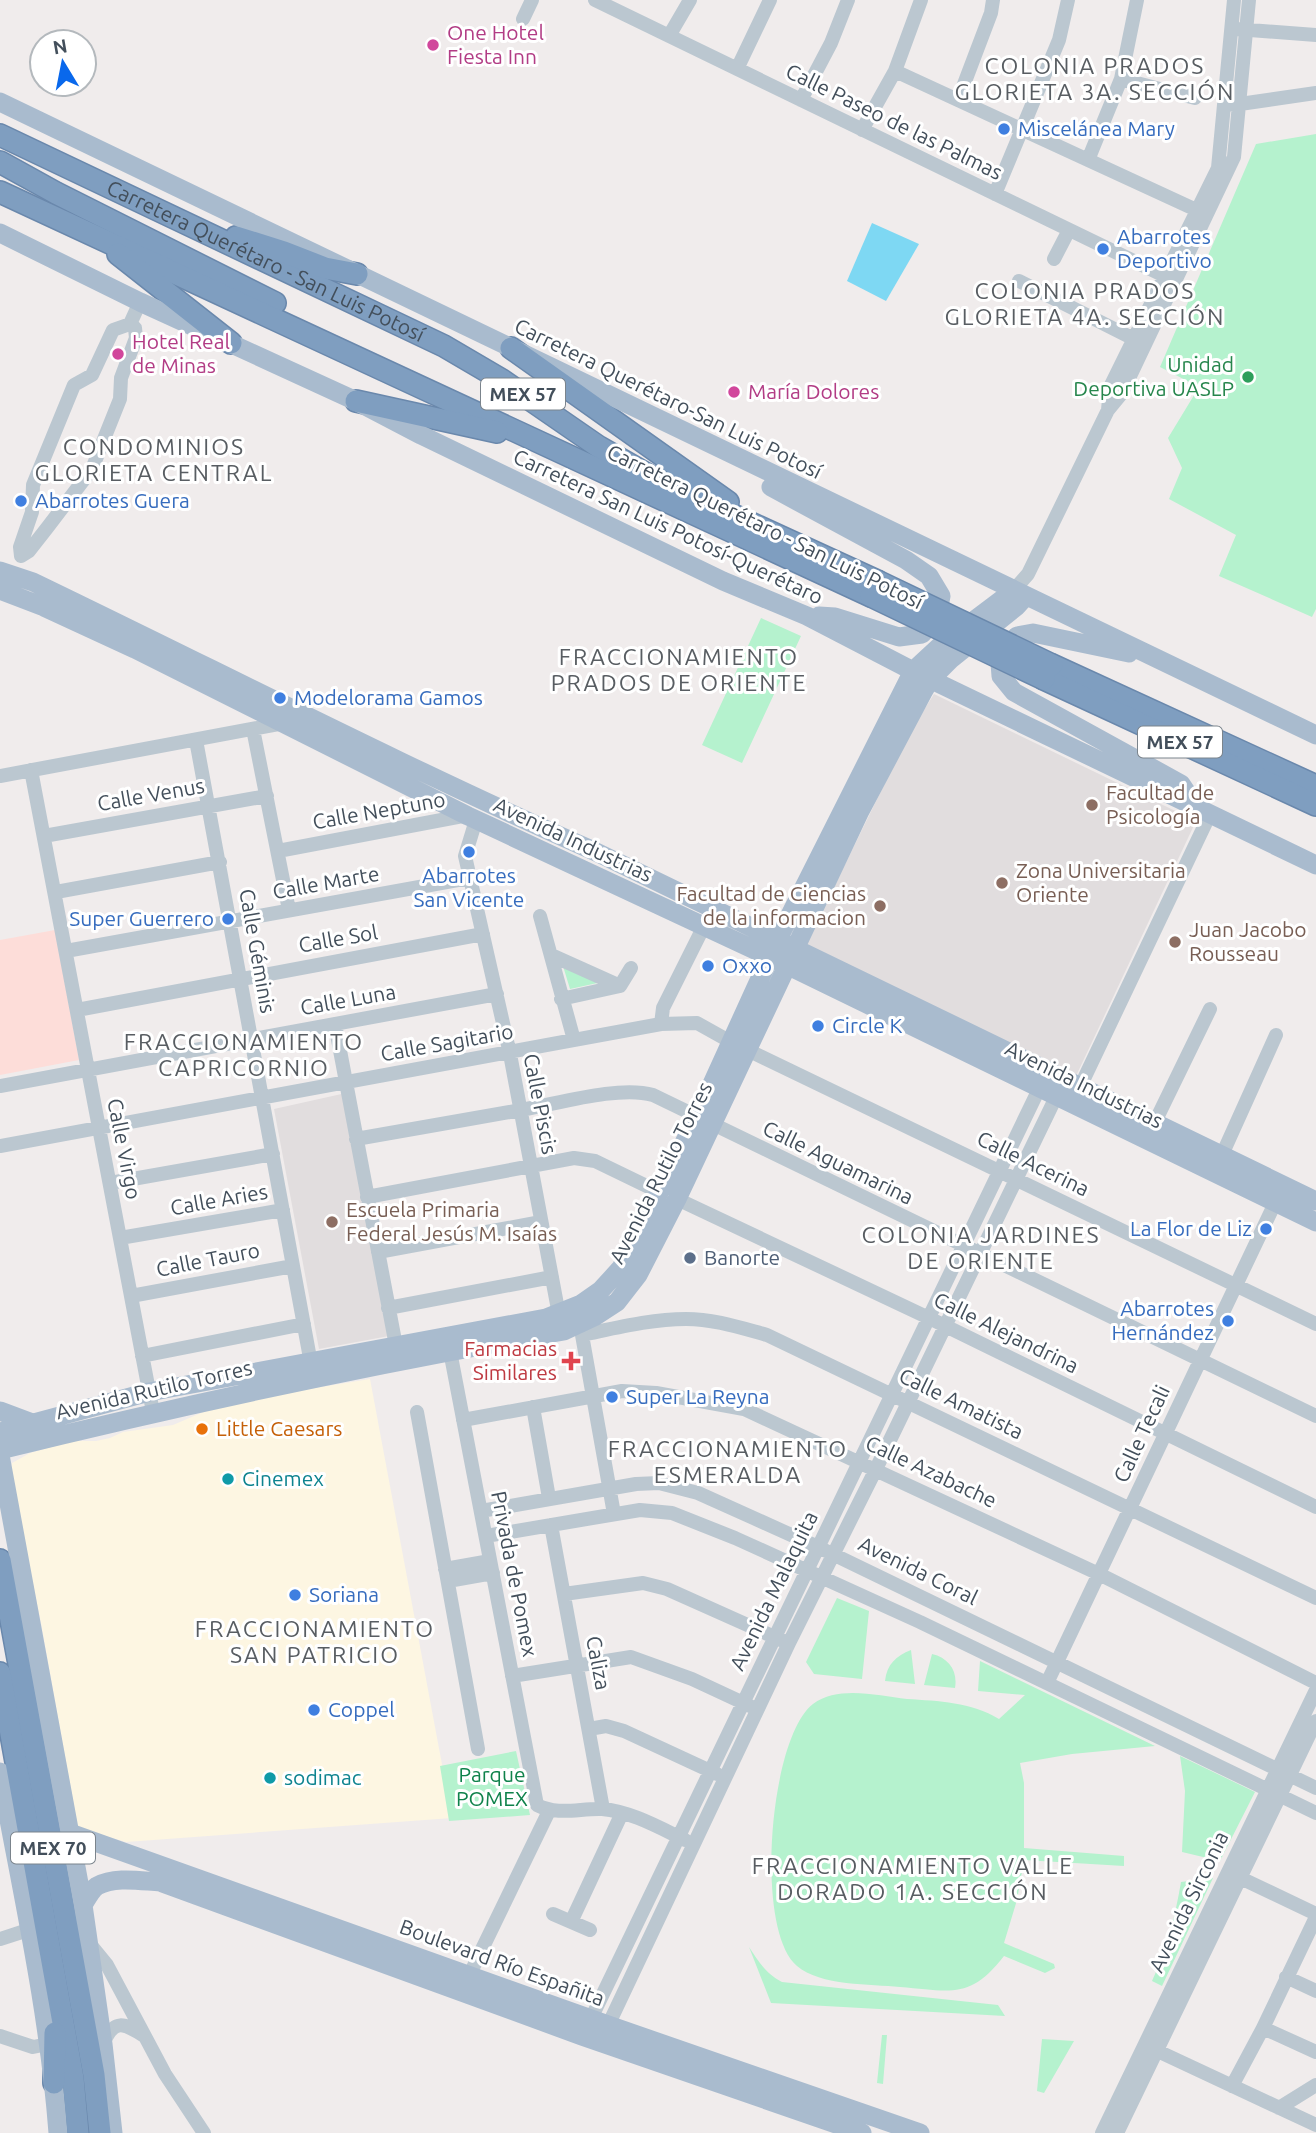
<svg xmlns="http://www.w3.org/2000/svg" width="1316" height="2133" viewBox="0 0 1316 2133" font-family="Ubuntu,sans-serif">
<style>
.commercial{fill:#fdf6e2}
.education{fill:#e1ddde}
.medical{fill:#fdddd9}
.green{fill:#b5f2ce}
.water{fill:#7ed8f3}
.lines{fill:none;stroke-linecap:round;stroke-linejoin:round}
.highway-casing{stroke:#6a88ac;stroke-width:24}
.minor{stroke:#bbc7d0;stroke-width:14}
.major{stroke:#a9bbce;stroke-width:19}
.highway{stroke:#7f9ec0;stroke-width:21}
.highway-bridge-casing{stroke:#6a88ac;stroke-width:24;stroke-linecap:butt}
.highway-bridge{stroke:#7f9ec0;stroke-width:21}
.hotel-dot{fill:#d1479c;stroke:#fff;stroke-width:2.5}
.shop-dot{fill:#3f7fe0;stroke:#fff;stroke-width:2.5}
.leisure-dot{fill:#2e9e5b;stroke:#fff;stroke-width:2.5}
.education-dot{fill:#8d6e63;stroke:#fff;stroke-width:2.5}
.service-dot{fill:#5c6f8a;stroke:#fff;stroke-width:2.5}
.health-dot{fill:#e0444e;stroke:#fff;stroke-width:2.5}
.food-dot{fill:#e8710a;stroke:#fff;stroke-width:2.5}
.culture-dot{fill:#0f9aa8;stroke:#fff;stroke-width:2.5}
.labels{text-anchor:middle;stroke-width:6;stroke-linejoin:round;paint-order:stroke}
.shield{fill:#fff;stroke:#7b848c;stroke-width:2}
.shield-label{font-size:19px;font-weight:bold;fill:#434f5b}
.hotel-label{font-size:21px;fill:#b23c85;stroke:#fff;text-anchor:start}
.street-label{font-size:21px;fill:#434f5b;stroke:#fff}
.shop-label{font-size:21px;fill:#366cbe;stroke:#fff;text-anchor:start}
.leisure-label{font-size:21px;fill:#27864d;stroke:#fff;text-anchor:end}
.education-label{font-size:21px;fill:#785e54;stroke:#fff;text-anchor:start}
.service-label{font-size:21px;fill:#4e5e75;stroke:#fff;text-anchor:start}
.health-label{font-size:21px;fill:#be3a42;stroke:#fff;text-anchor:end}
.food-label{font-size:21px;fill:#c56008;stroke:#fff;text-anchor:start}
.culture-label{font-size:21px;fill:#0d838f;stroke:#fff;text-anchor:start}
.park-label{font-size:21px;fill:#0f824b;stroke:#fff}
.neighbourhood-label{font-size:23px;letter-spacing:2px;fill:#585d62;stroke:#fff}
</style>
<rect width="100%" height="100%" fill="#f0ecec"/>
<path class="commercial" d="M370,1379L452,1818L126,1842L78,1828L41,1623L10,1470L12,1463L30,1453L73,1441H96L110,1438L123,1432L173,1425L215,1407L241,1400Z"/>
<path class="education" d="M934,694L1196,821L1076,1076L806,944L910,732Z
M346,1093L389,1336L319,1349L274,1109Z"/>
<path class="medical" d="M55,930L79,1060L0,1075V940Z"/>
<path class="green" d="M1316,134V609L1312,617L1219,576L1236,535L1169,499L1182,468L1168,438L1199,387L1160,367L1256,144Z
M761,618L801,636L742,763L702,745Z
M563,966L602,982L570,989Z
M837,1598L869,1611L862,1679L814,1674L806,1662Z
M911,1650L915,1684L885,1681C887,1664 896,1656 911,1650Z
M932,1654C949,1658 958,1671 955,1688L924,1685Z
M980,1661L1155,1746L1072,1754L1020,1763L1024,1783V1848L1124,1856V1866L1024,1860L1017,1900L1004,1943L1054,1964L1055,1968L1045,1973L1004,1956C970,2000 951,1991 900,1987C871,1984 820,1986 797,1966C754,1930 769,1738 813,1704C839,1685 878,1696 907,1699C939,1701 971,1702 999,1719L1025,1695L978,1691Z
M516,1751L530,1815L449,1821L440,1766Z
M1180,1756L1255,1792L1220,1861L1182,1852L1185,1791Z
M1213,1878L1162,1986L1152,1981C1167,1949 1175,1917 1181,1882Z
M749,1947C759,1962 766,1974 782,1982L998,2005L1005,2016L771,2003Z
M882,2035H887L883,2084L877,2083Z
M1042,2039L1074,2041L1044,2093L1037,2091Z"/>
<path class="water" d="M872,223L919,244L886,301L847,281Z"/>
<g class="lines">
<g class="highway-casing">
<g id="highway">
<path id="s1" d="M0,135L444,346L502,380L599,447L657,480L877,581"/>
<path d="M0,162L56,193L275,303"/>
<path d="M0,192L871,596"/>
<path d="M236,237L284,252L325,268L357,274"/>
<path d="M118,254L231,343"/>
<path d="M511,348L728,502"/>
<path d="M356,401L497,432"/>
<path d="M1052,665L1316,786"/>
<path d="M1044,679L1316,805"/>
<path d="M0,1560L94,2075L100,2133"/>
<path d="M0,1673L73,2078L78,2133"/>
<path d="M54,2083L55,2033"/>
</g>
</g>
<path class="minor" d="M595,0L1175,281
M523,19L532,0
M1237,29L1316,35
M669,36L690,0
M737,69L770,0
M895,71L1203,213
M1121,79L1195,98
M801,100L831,43L848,0
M958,100L991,13L993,0
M1233,105L1316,93
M862,130L895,71L921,0
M1088,160L1121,79L1137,0
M995,194L1059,40L1068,0
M1054,259L1069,230
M1019,281L1134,339
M130,324L135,328L136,338L121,378L120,399L92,469L47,528L29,551L21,556L20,547L32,512L33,485L74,385L92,375L113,330L130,324L140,302
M1108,410L1110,387L1218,168L1234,0
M1013,591L1028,574L1108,410L1122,393L1234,157L1249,0
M253,729L289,910
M196,740L312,1369
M31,770L153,1412
M0,776L284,723
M476,820L465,856L510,1054L559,1315
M44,836L267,796
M278,851L468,815
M56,892L220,862
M540,916L574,1040
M66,951L469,878
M551,955L620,986L561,999
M620,986L631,968
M77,1010L483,934
M335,1024L396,1346
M661,1024L663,1008L704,926
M1081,1085L1210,814
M0,1086L497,994
M1155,1122L1210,1009
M356,1139C411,1129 466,1120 521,1110C557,1104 619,1085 653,1095L1316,1416
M0,1146L661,1024L697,1023L731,1042L1316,1324
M1222,1155L1276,1035
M110,1183L273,1154
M367,1197L574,1158L595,1161L659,1192
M677,1199L929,1318L1316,1507
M120,1238L283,1210
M378,1252L541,1222
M131,1296L293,1266
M388,1308L552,1277
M582,1335C616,1328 651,1319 686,1319C714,1319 741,1328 767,1335L1316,1598
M582,1335L614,1514
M450,1351L537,1805C558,1816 580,1808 602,1809C630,1811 660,1828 685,1840
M142,1356L304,1324
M533,1407L549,1498
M417,1412L478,1749
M463,1420L622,1391L656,1393L744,1409L1099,1574L1316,1683
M481,1511L636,1484L659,1483L698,1493L818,1547L1316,1788
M551,1525L603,1809
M486,1536L640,1510L672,1513L735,1538L920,1622L1316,1813
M445,1569L490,1561
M448,1581L493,1573
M564,1594L643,1583L667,1589L781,1640
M512,1676L631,1657L692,1679L750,1706
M1047,1683L1275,1203
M589,1729L606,1726L624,1731L717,1774
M1232,1874L1316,1914
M553,1914L590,1930
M571,1922L622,1813
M0,1939L28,1930
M89,1943L107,1965L165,2074L204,2133
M469,1976L549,1811
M1286,1977L1316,1991
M587,2027L1039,1089
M1263,2028L1316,2052
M605,2032L789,1643L876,1469L1056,1097
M0,2036L33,2047L48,2044
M103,2044C114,2018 124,2023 144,2036
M1149,2047L1316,2125
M1232,2086L1263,2028L1316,1917
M1279,2108L1316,2085
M1102,2133L1316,1690
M1117,2133L1316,1721"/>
<path class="major" d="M0,102L1316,735
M0,233L140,302L356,401L421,435L723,581L807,616L913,671L1316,865
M771,487L906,560L929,576L941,596L937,617L922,634L899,637L835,617L819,616
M0,571L33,582C220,672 404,767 594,851L1316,1201
M0,590L44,607L135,649L468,816L770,957L1316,1222
M1129,653L1033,633L1017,636L1006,647L1000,663L1001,676L1014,692L1181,784L1197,808
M0,1411L32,1423
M0,1432L149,1392L546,1318L581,1304L601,1290L621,1268L697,1117L777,941L913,671L940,646L1013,591
M0,1450C187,1404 374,1364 564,1331L594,1317L617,1302L638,1275L677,1199L860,811L923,692L930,680L951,659L1017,606L1025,597
M0,1455L83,1905L103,2044L113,2133
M0,1772C22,1892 49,2012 58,2133
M70,1833L608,2025L920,2133
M83,1905C87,1899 91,1890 97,1886C115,1876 141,1881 160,1882L582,2036L862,2133"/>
<use href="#highway" class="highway"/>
<g class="highway-bridge-casing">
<path id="highway-bridge" d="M877,581L1052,665
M871,596L1044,679"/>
</g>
<use href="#highway-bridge" class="highway-bridge"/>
</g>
<g class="hotel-dot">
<circle cx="433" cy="45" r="7"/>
<circle cx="118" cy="354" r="7"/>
<circle cx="734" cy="392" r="7"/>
</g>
<g class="shop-dot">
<circle cx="1004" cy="129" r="7"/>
<circle cx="1103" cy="249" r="7"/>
<circle cx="21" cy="501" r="7"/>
<circle cx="280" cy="698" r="7"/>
<circle cx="469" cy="852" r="7"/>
<circle cx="228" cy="919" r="7"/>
<circle cx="708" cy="966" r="7"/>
<circle cx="818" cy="1026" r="7"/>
<circle cx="1266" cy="1229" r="7"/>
<circle cx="1228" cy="1321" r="7"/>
<circle cx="612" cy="1397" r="7"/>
<circle cx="295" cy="1595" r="7"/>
<circle cx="314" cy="1710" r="7"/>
</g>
<circle class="leisure-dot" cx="1248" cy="377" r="7"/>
<g class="education-dot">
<circle cx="1092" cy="805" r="7"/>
<circle cx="1002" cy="883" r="7"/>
<circle cx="880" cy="906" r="7"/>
<circle cx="1175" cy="942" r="7"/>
<circle cx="332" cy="1222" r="7"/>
</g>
<circle class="service-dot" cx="690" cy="1258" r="7"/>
<path class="health-dot" d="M567.5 1350.5h7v7h7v7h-7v7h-7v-7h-7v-7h7z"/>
<circle class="food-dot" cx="202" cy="1429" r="7"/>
<g class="culture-dot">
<circle cx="228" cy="1479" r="7"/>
<circle cx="270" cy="1778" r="7"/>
</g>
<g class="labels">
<g class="shield">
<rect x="481" y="378.5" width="84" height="31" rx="5"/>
<rect x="1138" y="726.5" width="84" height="31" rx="5"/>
<rect x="11" y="1832.5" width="84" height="31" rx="5"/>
</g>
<g class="shield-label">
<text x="523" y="401">MEX 57</text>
<text x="1180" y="749">MEX 57</text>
<text x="53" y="1855">MEX 70</text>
</g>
<g class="hotel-label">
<text x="447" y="40">One Hotel<tspan x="447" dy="24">Fiesta Inn</tspan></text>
<text x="132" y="349">Hotel Real<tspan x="132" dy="24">de Minas</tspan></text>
<text x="748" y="399">María Dolores</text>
</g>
<g class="street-label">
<text transform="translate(894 122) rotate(26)" y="7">Calle Paseo de las Palmas</text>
<text dy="7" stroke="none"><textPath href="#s1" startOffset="294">Carretera Querétaro - San Luis Potosí</textPath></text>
<text transform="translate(668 399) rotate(26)" y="7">Carretera Querétaro-San Luis Potosí</text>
<text transform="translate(668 527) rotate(25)" y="7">Carretera San Luis Potosí-Querétaro</text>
<text transform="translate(765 527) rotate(26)" y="7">Carretera Querétaro - San Luis Potosí</text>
<text transform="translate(151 795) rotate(-10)" y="7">Calle Venus</text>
<text transform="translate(379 811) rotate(-10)" y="7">Calle Neptuno</text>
<text transform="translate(573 840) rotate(25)" y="7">Avenida Industrias</text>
<text transform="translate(326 883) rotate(-10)" y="7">Calle Marte</text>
<text transform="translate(338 939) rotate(-10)" y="7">Calle Sol</text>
<text transform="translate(257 951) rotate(80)" y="7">Calle Géminis</text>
<text transform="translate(348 1000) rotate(-10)" y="7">Calle Luna</text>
<text transform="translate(447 1043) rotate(-10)" y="7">Calle Sagitario</text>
<text transform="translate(1084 1085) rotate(26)" y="7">Avenida Industrias</text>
<text transform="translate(540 1104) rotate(79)" y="7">Calle Piscis</text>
<text transform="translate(124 1149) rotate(79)" y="7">Calle Virgo</text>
<text transform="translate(838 1163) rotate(26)" y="7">Calle Aguamarina</text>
<text transform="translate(1033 1164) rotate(26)" y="7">Calle Acerina</text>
<text transform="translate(661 1173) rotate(-63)" y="7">Avenida Rutilo Torres</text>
<text transform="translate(219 1200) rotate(-10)" y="7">Calle Aries</text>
<text transform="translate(208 1260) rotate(-11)" y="7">Calle Tauro</text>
<text transform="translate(1006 1333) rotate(26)" y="7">Calle Alejandrina</text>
<text transform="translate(154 1390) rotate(-13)" y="7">Avenida Rutilo Torres</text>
<text transform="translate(961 1404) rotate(26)" y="7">Calle Amatista</text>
<text transform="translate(1142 1434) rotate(-65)" y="7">Calle Tecali</text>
<text transform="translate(931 1472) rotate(25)" y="7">Calle Azabache</text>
<text transform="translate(918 1571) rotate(26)" y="7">Avenida Coral</text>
<text transform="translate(514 1574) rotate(79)" y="7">Privada de Pomex</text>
<text transform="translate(774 1591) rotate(-64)" y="7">Avenida Malaquita</text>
<text transform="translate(598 1663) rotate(79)" y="7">Caliza</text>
<text transform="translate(1189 1902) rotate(-64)" y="7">Avenida Sirconia</text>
<text transform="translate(502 1963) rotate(20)" y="7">Boulevard Río Españita</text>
</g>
<g class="shop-label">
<text x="1018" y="136">Miscelánea Mary</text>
<text x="1117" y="244">Abarrotes<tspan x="1117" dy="24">Deportivo</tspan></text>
<text x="35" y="508">Abarrotes Guera</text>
<text x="294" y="705">Modelorama Gamos</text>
<text x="469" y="883" text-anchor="middle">Abarrotes<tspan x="469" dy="24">San Vicente</tspan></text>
<text x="214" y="926" text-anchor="end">Super Guerrero</text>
<text x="722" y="973">Oxxo</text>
<text x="832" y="1033">Circle K</text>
<text x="1252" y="1236" text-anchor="end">La Flor de Liz</text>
<text x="1214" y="1316" text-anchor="end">Abarrotes<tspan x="1214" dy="24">Hernández</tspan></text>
<text x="626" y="1404">Super La Reyna</text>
<text x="309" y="1602">Soriana</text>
<text x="328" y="1717">Coppel</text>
</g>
<g class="leisure-label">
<text x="1234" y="372">Unidad<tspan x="1234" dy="24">Deportiva UASLP</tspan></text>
</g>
<g class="education-label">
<text x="1106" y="800">Facultad de<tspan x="1106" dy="24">Psicología</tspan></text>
<text x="1016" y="878">Zona Universitaria<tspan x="1016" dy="24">Oriente</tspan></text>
<text x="866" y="901" text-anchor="end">Facultad de Ciencias<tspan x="866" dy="24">de la informacion</tspan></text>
<text x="1189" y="937">Juan Jacobo<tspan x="1189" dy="24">Rousseau</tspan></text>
<text x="346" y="1217">Escuela Primaria<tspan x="346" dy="24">Federal Jesús M. Isaías</tspan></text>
</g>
<g class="service-label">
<text x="704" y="1265">Banorte</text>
</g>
<g class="health-label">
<text x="557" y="1356">Farmacias<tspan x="557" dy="24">Similares</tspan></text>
</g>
<g class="food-label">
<text x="216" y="1436">Little Caesars</text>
</g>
<g class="culture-label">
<text x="242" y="1486">Cinemex</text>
<text x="284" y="1785">sodimac</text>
</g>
<g class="park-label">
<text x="492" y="1782">Parque<tspan x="492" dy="24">POMEX</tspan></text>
</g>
<g class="neighbourhood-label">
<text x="1095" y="74">COLONIA PRADOS<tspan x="1095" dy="26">GLORIETA 3A. SECCIÓN</tspan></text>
<text x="1085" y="299">COLONIA PRADOS<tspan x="1085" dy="26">GLORIETA 4A. SECCIÓN</tspan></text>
<text x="154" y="455">CONDOMINIOS<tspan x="154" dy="26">GLORIETA CENTRAL</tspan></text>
<text x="679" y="665">FRACCIONAMIENTO<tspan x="679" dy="26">PRADOS DE ORIENTE</tspan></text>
<text x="244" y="1050">FRACCIONAMIENTO<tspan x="244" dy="26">CAPRICORNIO</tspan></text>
<text x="981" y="1243">COLONIA JARDINES<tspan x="981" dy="26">DE ORIENTE</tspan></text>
<text x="728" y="1457">FRACCIONAMIENTO<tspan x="728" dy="26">ESMERALDA</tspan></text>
<text x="315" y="1637">FRACCIONAMIENTO<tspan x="315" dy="26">SAN PATRICIO</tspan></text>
<text x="913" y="1874">FRACCIONAMIENTO VALLE<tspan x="913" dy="26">DORADO 1A. SECCIÓN</tspan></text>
</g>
</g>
<g transform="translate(63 63) rotate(350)"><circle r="33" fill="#ffffff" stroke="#b4b9bd" stroke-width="2"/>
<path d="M0-5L12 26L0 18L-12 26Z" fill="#0968ec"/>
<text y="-10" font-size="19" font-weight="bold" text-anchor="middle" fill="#434f5b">N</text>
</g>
</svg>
